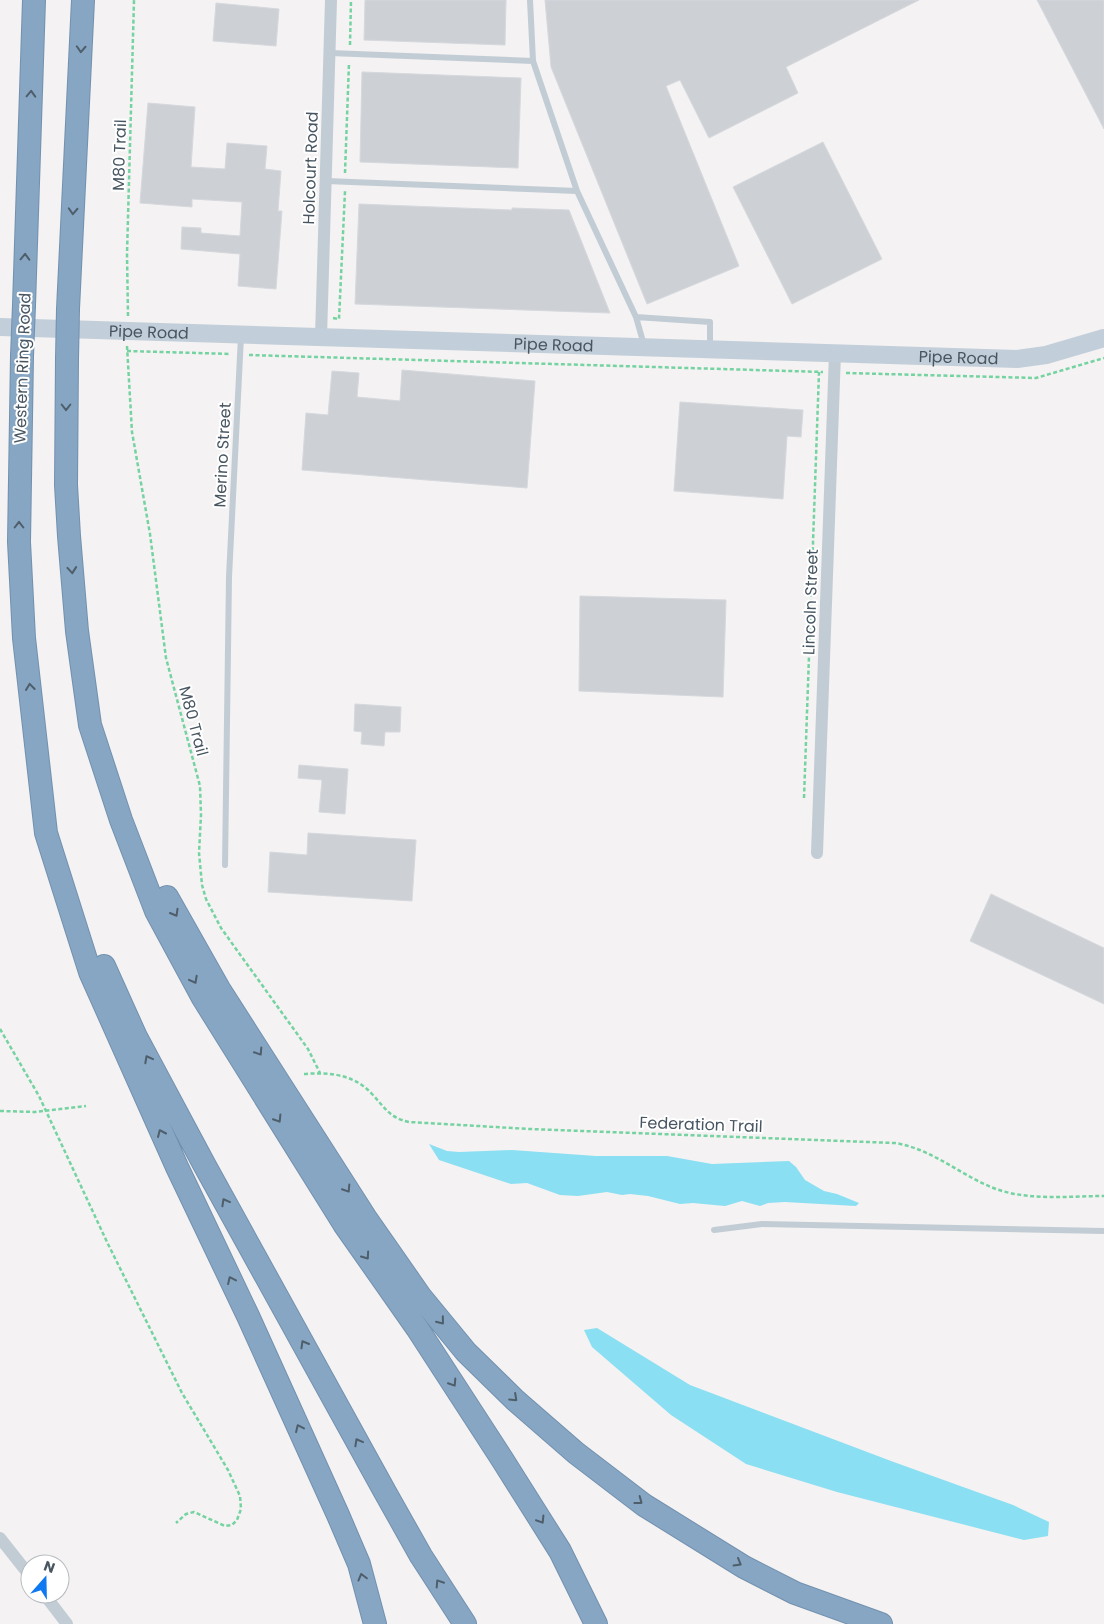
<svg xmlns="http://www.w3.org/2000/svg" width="1104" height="1624" viewBox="0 0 1104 1624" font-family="Poppins,sans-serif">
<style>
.water{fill:#8adff2}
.building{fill:#cdd1d6;stroke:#d5d8dd}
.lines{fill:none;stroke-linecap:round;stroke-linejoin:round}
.highway-casing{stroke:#7291af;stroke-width:24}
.path{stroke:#74d3a1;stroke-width:2.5;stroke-dasharray:4 2.5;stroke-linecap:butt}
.lane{stroke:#c2ccd4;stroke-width:6}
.street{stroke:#c2ccd4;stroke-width:12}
.secondary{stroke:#c2ced9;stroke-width:18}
.highway{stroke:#87a6c3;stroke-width:22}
.highway-bridge-casing{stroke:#7291af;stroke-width:24;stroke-linecap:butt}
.highway-bridge{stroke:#87a6c3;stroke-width:22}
.oneway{stroke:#4e5e6b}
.labels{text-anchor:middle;stroke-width:4;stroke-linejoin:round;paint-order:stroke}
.street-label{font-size:16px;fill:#485661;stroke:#fff}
</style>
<rect width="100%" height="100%" fill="#f4f2f2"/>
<path class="water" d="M429,1144L447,1151L459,1152L512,1150L596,1156H667L712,1164L789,1161L796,1167L805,1180L824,1191L837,1194L859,1203L856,1206L785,1202L768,1203L760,1206L742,1201L725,1206L693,1203L680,1204L648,1196L630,1194L622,1195L607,1192L578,1196L560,1195L527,1183L511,1184L439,1160Z
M597,1328L690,1385L891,1461L1013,1505L1049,1522L1048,1536L1024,1540L837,1492L746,1464L671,1415L592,1347L584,1330Z"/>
<path class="building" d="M365,0H506L505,45L364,40Z
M545,0H919L786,67L798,93L709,138L680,80L666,86L739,266L647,304L551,67Z
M1037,0H1104V129Z
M216,3L279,9L276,46L213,41Z
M362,72L521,78L518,168L360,162Z
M148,103L195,107L191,167L225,169L227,143L267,146L265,169L281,171L278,211H282L276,289L238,286L240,254L181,249L182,227L201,228V233L240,236L242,202L192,199V207L140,203Z
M823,142L882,259L792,304L733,187Z
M359,204L512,210V208L569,210L610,313L355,304Z
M402,370L535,381L527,488L302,470L306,413L328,415L332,371L359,373L357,397L400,401Z
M680,402L803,410L801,437L787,436L783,499L674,491Z
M580,596L726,600L723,697L579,691Z
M355,704L401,707L400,732H385L384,746L361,744L362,732L354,731Z
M299,765L348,769L345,814L319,812L322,780L298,778Z
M308,833L416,840L412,901L268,892L270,852L307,855Z
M991,894L1104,948V1004L970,941Z"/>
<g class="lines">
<g class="highway-casing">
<path id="highway" d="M24,305L34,0
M68,309L83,0
M22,356L19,542L24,638L46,833L90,972L177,1167L248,1316L338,1515L359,1564L375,1624
M67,359L66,485L69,536L77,631L90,725L121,820L156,911L203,998L344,1224L417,1328L502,1459L560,1551L596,1624
M167,897L219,989L365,1217L420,1296L466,1352L515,1400L576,1453L644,1505L744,1567L795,1593L881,1624
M104,966L136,1037L205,1166L385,1492L421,1556L465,1624"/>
</g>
<path class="path" d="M350,45L351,0
M345,173L349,63
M128,316L127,254L134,0
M333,318L339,319L345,191
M127,346L132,432L150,534L166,658L200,786L201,815L199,853L202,885L206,899L221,928L308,1049L320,1073
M127,351L231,354
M249,355L823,372
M846,373L1036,378L1104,358
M804,798L819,372
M0,1029L39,1096L107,1242L182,1393L228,1470L240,1496L241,1509L237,1520L232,1525L225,1526L194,1512L186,1514L176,1523
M304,1074C329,1072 354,1074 372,1094C385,1108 390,1118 409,1122L530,1129L895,1143C933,1149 961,1176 996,1189C1030,1201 1069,1196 1104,1196
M0,1111L35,1112L86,1106"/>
<path class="lane" d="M530,0L533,61L577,191L636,317L710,322V348
M330,53L533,61
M326,181L577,191
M636,317L644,345
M225,865L229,577L241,336
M714,1230L762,1224L1104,1231"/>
<path class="street" d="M321,337L331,0
M817,853L835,353
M0,1538L30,1576
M44,1594L67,1624"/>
<path class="secondary" id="s1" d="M0,327L1017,359L1046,355L1104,338"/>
<use href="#highway" class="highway"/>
<g class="highway-bridge-casing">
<path id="highway-bridge" d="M22,356L24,305
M67,359L68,309"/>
</g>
<use href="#highway-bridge" class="highway-bridge"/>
</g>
<defs><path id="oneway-chevron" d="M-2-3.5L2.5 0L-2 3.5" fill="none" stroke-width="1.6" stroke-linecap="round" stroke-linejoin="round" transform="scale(1.25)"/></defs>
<g class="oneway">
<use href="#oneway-chevron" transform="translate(81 49) rotate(93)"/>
<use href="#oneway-chevron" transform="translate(31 94) rotate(-88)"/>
<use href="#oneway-chevron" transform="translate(73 211) rotate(93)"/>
<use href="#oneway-chevron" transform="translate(25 257) rotate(-88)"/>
<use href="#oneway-chevron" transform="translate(66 407) rotate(90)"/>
<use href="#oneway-chevron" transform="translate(19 525) rotate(-90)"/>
<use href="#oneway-chevron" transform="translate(72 570) rotate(85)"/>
<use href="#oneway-chevron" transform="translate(30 687) rotate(-97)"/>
<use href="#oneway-chevron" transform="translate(175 913) rotate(60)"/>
<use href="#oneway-chevron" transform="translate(194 980) rotate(62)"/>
<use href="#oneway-chevron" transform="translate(259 1052) rotate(57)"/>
<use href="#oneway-chevron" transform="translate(148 1059) rotate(-118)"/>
<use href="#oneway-chevron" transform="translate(278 1119) rotate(58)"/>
<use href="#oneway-chevron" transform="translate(161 1133) rotate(-114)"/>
<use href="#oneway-chevron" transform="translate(347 1189) rotate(57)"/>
<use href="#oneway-chevron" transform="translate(225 1202) rotate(-119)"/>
<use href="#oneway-chevron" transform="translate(366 1256) rotate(55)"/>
<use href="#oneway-chevron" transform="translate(231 1280) rotate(-115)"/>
<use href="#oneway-chevron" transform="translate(441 1321) rotate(51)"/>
<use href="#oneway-chevron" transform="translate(304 1344) rotate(-120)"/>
<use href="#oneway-chevron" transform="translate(453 1383) rotate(57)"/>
<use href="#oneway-chevron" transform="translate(514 1398) rotate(43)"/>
<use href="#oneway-chevron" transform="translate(299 1428) rotate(-115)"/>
<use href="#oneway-chevron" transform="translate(358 1442) rotate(-119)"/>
<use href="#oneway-chevron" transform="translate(639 1501) rotate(37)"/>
<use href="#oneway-chevron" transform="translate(541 1520) rotate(58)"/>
<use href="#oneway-chevron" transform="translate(738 1563) rotate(30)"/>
<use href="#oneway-chevron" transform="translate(362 1577) rotate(-105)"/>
<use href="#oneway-chevron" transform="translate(439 1583) rotate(-123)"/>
</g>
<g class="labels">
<g class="street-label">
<text transform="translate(119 155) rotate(-88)" y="6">M80 Trail</text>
<text transform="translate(310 168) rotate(-88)" y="6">Holcourt Road</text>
<text dy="6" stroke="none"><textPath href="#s1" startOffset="149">Pipe Road</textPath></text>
<text dy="6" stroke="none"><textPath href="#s1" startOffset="554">Pipe Road</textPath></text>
<text dy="6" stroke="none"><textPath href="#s1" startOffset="959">Pipe Road</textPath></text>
<text transform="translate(22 368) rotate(-88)" y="6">Western Ring Road</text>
<text transform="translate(222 455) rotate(-87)" y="6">Merino Street</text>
<text transform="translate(810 602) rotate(-88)" y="6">Lincoln Street</text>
<text transform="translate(194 721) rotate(75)" y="6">M80 Trail</text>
<text transform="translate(701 1124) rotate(2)" y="6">Federation Trail</text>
</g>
</g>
<g transform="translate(45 1579) rotate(20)"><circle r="24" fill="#ffffff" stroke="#b6bbc0"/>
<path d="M0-4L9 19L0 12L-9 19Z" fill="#0f79f1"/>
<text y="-8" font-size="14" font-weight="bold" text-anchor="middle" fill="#485661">N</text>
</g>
</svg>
